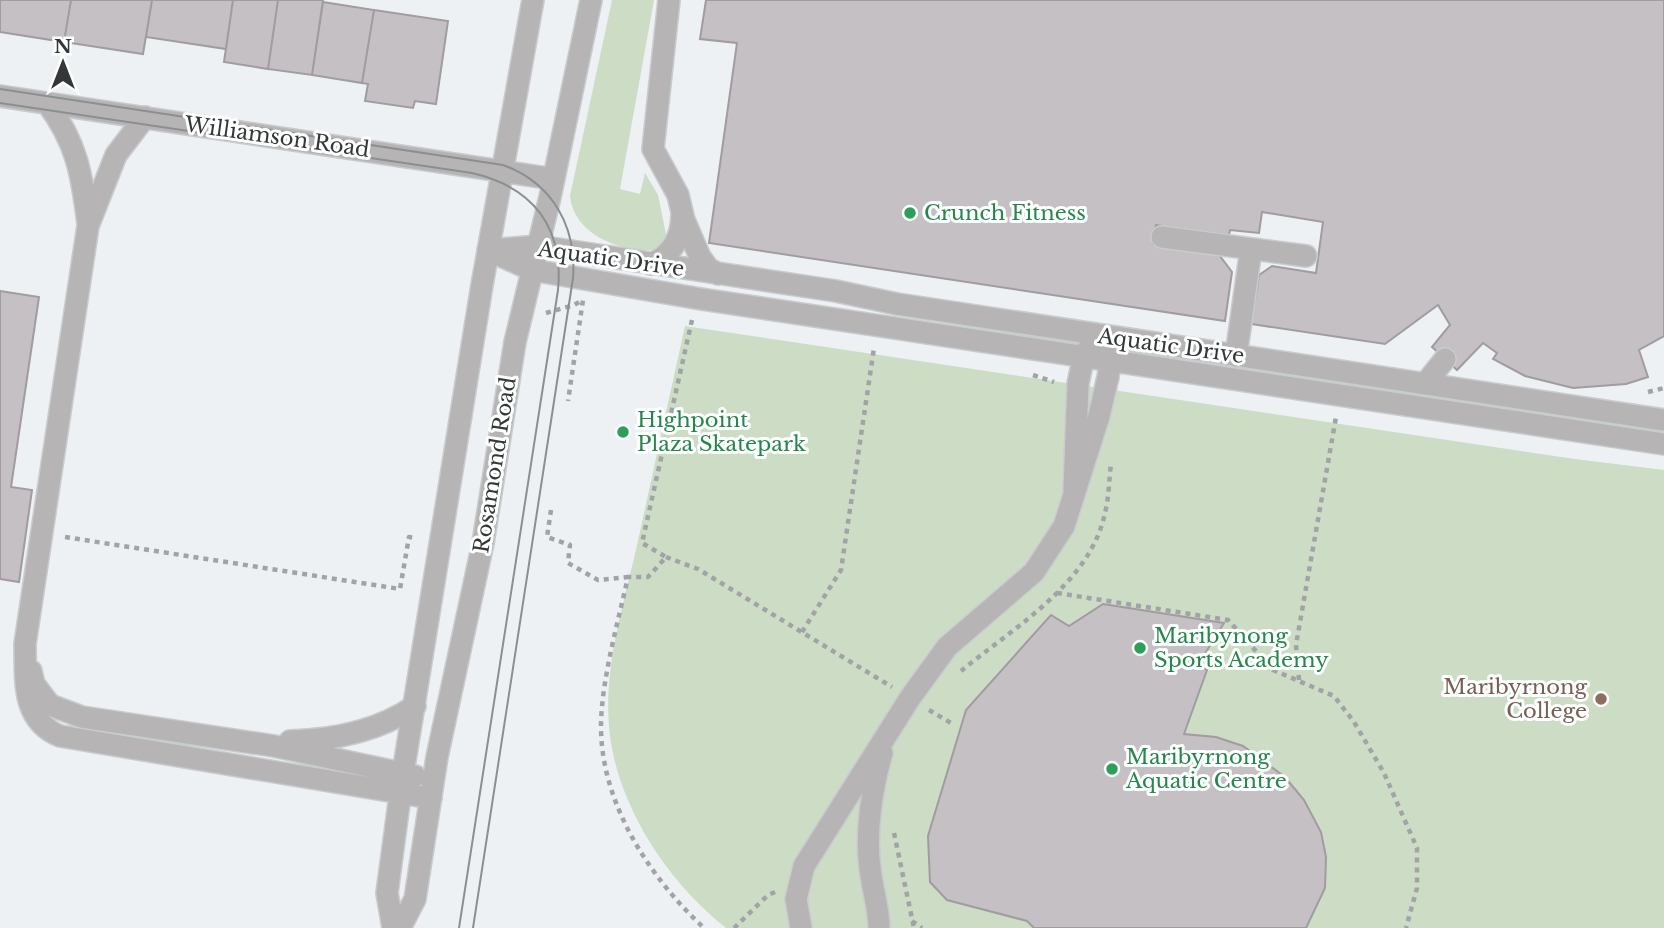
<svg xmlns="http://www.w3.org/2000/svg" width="1664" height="928" viewBox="0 0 1664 928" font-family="'Libre Baskerville',serif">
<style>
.green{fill:#cddcc4}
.building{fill:#c4c0c3;stroke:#a09c9f;stroke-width:2}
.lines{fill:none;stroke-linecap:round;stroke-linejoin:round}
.minor-casing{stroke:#c8ccce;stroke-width:24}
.path{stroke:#a1a3a6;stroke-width:4.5;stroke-dasharray:5 5;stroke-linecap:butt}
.minor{stroke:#b6b4b5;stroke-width:21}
.tram{stroke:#8c8f91;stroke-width:2}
.leisure-dot{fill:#2e9e5b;stroke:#fdfefe;stroke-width:2.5}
.education-dot{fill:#8d6e63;stroke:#fdfefe;stroke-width:2.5}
.labels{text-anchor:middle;stroke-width:6;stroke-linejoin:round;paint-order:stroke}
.street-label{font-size:21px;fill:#353638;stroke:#fdfefe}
.leisure-label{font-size:21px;fill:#27864d;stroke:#fdfefe;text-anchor:start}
.education-label{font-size:21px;fill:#785e54;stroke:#fdfefe;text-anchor:end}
</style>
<rect width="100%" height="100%" fill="#edf1f4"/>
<path class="green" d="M612,0H654L620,189L640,194L645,173L658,195L666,234L665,242L654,250C620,252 574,235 570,196Z
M685,326L1575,459L1664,470V928H726C667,881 616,805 609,727C604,670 622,609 635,554C652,478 668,402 685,326Z"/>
<path class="building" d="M0,0H71L64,42L0,32Z
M71,0H152L143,54L64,42Z
M152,0H233L226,49L146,37Z
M233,0H278L268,69L224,62Z
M278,0H323L312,75L268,69Z
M706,0H1664V336L1639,350L1648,377L1626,384L1573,388L1525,376L1493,359L1497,353L1483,343L1457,370L1432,347L1450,325L1438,305L1385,344L1251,324L1259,275L1272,266L1316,273L1323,222L1262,212L1259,233L1230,230L1229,235L1156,225L1153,244L1217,252L1232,272L1225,321L709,243L737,43L700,39Z
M323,2L374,10L362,83L312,75Z
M374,10L448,21L436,104L415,101L413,108L365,101L368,84L362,83Z
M0,291L39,297L11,487L32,490L19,582L0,579Z
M1103,604L1224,623L1198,665L1207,670L1184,734L1216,737L1243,746L1285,777L1304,800L1321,832L1326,857L1325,888L1306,928H1034L1027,921L947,900L930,882L928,836L966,710L1051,615L1069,626Z"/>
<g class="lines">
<g class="minor-casing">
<path id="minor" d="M669,0L653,149L678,195L684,220L700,257L708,268L718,274
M0,96L554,179
M47,103C77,143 82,175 88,224
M145,117L116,155L88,226L25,644C26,680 21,720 60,736L431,798
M1162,237L1306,256
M488,250L532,270L701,299L1664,444
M490,250L538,246L836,291L897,304L1664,420
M651,264C672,255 682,237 682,214
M1236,356L1251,249
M1425,384L1445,359
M31,671L34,684L50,705L82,717L274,746L415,776
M290,741C334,740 377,732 415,706
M393,928L387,893L403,773L482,285L533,0
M400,928L415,899L437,757L483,543L515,342L550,197L591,0
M801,928L796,899L804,866L910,698L947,647L1034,572L1064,526L1099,416L1108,377L1111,358L1100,336L1084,354L1078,384L1074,490
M879,928C879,907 872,889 870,868C865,832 872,788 882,753"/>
</g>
<path class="path" d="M546,313L574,305L583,300L568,401
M692,320L642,543L666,557L648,577H628C618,622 602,678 601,724C600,802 649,877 704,928
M1033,375L1054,382
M1648,392L1664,388
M551,510L547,537L570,545L568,563L598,580L628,577
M65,537L400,589L409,537L416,538
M666,557L698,569L892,687
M1057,593L1228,620L1273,670L1334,696L1354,722L1384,773L1417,848V888L1406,928
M802,632L841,570L874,348
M961,671C1013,628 1090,584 1105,513C1109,497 1109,480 1111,464
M1299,680L1296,645L1336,417
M929,710L951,723
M894,833L914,928
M912,921L922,928
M734,928L768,895L775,892"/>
<use href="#minor" class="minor"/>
<path class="tram" d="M0,89L503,165C552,183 577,226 573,278L473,928
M0,103L472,173C533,187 564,227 558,290L459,928"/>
</g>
<g class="leisure-dot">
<circle cx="910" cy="213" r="7"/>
<circle cx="623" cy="432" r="7"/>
<circle cx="1140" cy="648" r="7"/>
<circle cx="1112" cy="769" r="7"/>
</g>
<circle class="education-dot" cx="1601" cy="699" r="7"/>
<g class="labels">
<g class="street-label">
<text transform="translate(277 137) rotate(8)" y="7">Williamson Road</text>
<text transform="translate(611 259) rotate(8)" y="7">Aquatic Drive</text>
<text transform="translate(1171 346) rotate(8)" y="7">Aquatic Drive</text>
<text transform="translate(495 465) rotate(-81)" y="7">Rosamond Road</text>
</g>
<g class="leisure-label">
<text x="924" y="220">Crunch Fitness</text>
<text x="637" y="427">Highpoint<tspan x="637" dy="24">Plaza Skatepark</tspan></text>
<text x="1154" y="643">Maribynong<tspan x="1154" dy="24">Sports Academy</tspan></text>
<text x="1126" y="764">Maribyrnong<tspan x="1126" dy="24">Aquatic Centre</tspan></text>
</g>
<g class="education-label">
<text x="1587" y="694">Maribyrnong<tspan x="1587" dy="24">College</tspan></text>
</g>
</g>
<g transform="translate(63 63)" stroke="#fdfefe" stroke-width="5" paint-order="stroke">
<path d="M0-5L12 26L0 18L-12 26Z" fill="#353638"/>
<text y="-10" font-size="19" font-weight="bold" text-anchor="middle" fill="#353638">N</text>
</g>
</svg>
